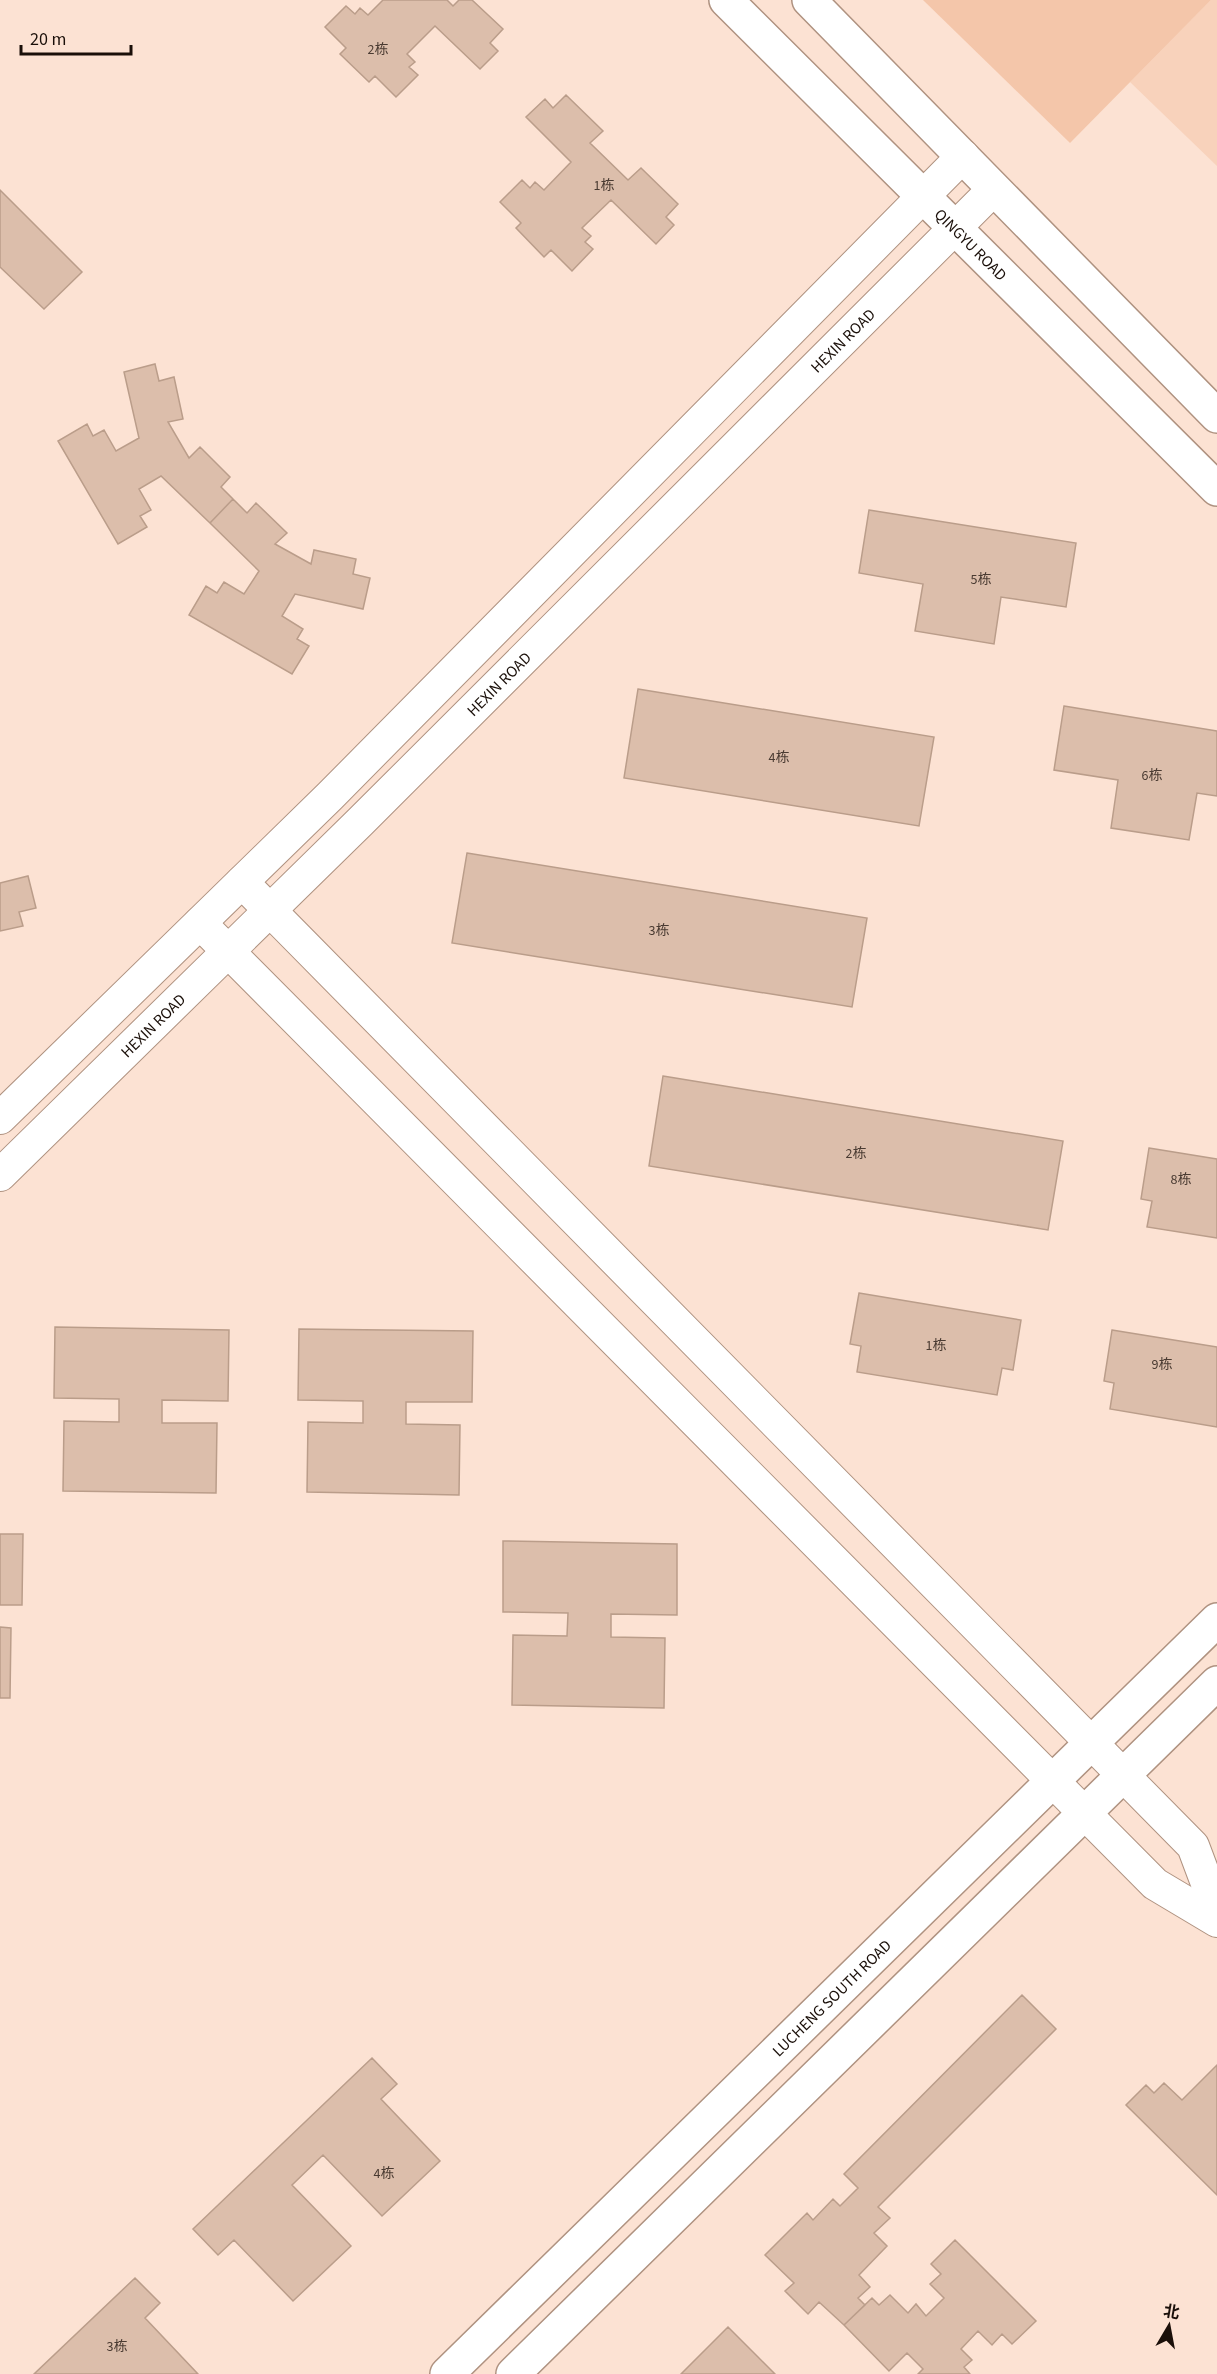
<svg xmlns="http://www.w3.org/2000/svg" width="1217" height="2374" viewBox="0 0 1217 2374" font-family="'Source Sans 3','Noto Sans SC',sans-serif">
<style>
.built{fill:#f8d2bb}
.green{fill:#f4c6aa}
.building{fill:#dcbeab;stroke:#ba9d8a;stroke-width:1.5}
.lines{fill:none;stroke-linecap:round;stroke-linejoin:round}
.street-casing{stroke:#af9280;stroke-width:34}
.secondary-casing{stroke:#af9280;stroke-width:36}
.street{stroke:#fff;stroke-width:32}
.secondary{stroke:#fff;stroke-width:33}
.labels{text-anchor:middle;stroke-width:5;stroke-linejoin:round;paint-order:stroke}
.number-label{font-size:14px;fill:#4a3b32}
.street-label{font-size:16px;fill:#1a0f09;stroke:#fce2d3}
</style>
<rect width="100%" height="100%" fill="#fce2d3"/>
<path class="built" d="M1211,0H1217V166L1130,82Z"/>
<path class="green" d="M923,0H1211L1070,143Z"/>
<path class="building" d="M383,0H447L453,6L459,0H472L503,29L490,43L498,51L480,69L435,26L407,54L415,62L409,67L418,75L396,97L375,76L369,82L340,54L346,48L325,27L346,6L355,14L360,8L368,15Z
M566,95L603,131L590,143L628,180L641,168L678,204L666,217L674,225L656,244L611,200L582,228L591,236L585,242L593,249L572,271L551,250L544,257L516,228L521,223L500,202L522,180L530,188L535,182L544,190L571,162L526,117L545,99L553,108Z
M0,190L82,272L44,309L0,267Z
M155,364L159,381L174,377L183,419L168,422L189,458L200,447L230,477L221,487L233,499L210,523L161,476L139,489L151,510L140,516L147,527L118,544L58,441L87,424L93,436L104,430L116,451L139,438L124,372Z
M233,499L247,513L256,503L287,533L275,544L311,564L314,550L356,559L353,574L370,578L363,609L295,594L282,616L303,629L297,639L309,646L292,674L189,615L206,586L217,593L224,582L244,594L259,571L210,523Z
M869,510L1076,543L1066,607L1001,597L994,644L915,631L923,584L859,573Z
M638,689L934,737L919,826L624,778Z
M1064,706L1217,731V796L1197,793L1189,840L1111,828L1118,780L1054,770Z
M467,853L867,918L852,1007L452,943Z
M28,876L36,908L19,912L23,926L0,931V883Z
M663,1076L1063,1141L1048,1230L649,1166Z
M1149,1148L1217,1159V1238L1147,1227L1152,1201L1141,1199Z
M859,1293L1021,1320L1013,1370L1002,1368L997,1395L857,1372L861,1346L850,1344Z
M55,1327L229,1330L228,1401L162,1400V1423H217L216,1493L63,1491L64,1421L119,1422V1399L54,1398Z
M299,1329L473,1331L472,1402H406V1424L460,1425L459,1495L307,1492L308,1422L363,1423V1401L298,1400Z
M1112,1330L1217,1347V1427L1110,1409L1114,1383L1104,1381Z
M0,1534H23L22,1605H0Z
M503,1541L677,1544V1615L611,1614V1637L665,1638L664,1708L512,1705L513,1635L567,1636L568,1613L503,1612Z
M0,1627L11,1628L10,1698H0Z
M1022,1995L1056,2029L878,2207L890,2218L874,2233L887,2246L859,2275L870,2287L858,2298L865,2305L844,2325L819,2302L808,2314L785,2291L794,2283L765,2255L807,2213L813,2220L833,2199L840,2206L858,2188L844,2174Z
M372,2058L397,2084L381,2099L440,2161L382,2216L323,2155L292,2185L351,2246L293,2301L234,2240L218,2255L193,2229Z
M1217,2065V2195L1126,2105L1146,2085L1154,2093L1164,2083L1182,2100Z
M955,2240L1036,2321L1012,2344L1002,2334L992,2345L978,2331L961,2349L972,2360L964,2367L970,2374H918L923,2369L907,2353L889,2371L844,2325L872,2298L879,2305L890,2295L908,2313L916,2304L926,2316L944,2298L930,2284L941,2274L931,2264Z
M135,2278L160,2303L145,2318L198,2374H34Z
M728,2327L775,2374H681Z"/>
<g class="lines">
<g class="street-casing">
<g id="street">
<path d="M242,882L1193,1846L1217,1910"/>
<path d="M200,923L1155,1884L1217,1921"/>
<path d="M0,1118L330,796L963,156"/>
<path id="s1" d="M0,1175L360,822L994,189"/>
</g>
</g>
<g class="secondary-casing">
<g id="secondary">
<path id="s2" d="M726,0L1217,489"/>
<path d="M809,0L1217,416"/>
<path id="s3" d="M447,2374L1217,1620"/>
<path d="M513,2374L1217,1683"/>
</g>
</g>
<use href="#street" class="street"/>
<use href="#secondary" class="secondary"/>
</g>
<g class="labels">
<g class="number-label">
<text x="378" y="54">2栋</text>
<text x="604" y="190">1栋</text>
<text x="981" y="584">5栋</text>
<text x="779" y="762">4栋</text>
<text x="1152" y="780">6栋</text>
<text x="659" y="935">3栋</text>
<text x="856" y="1158">2栋</text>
<text x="1181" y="1184">8栋</text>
<text x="936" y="1350">1栋</text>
<text x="1162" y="1369">9栋</text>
<text x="384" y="2178">4栋</text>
<text x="117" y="2351">3栋</text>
</g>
<g class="street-label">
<text dy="6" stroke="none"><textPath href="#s2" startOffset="346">QINGYU ROAD</textPath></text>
<text dy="6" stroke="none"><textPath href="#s1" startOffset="1186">HEXIN ROAD</textPath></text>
<text dy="6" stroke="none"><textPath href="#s1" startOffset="700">HEXIN ROAD</textPath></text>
<text dy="6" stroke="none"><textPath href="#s1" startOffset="214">HEXIN ROAD</textPath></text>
<text dy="6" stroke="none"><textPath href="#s3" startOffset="538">LUCHENG SOUTH ROAD</textPath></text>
</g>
</g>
<g transform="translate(1169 2326) rotate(10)" stroke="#fce2d3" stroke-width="4.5" paint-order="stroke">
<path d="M0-4.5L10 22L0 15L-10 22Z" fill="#1a0f09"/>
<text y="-9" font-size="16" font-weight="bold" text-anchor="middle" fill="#1a0f09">北</text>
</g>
<path d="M21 45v9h110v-9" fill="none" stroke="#1a0f09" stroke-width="3"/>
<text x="30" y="45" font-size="18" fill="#1a0f09" stroke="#fce2d3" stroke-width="4.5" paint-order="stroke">20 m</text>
</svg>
